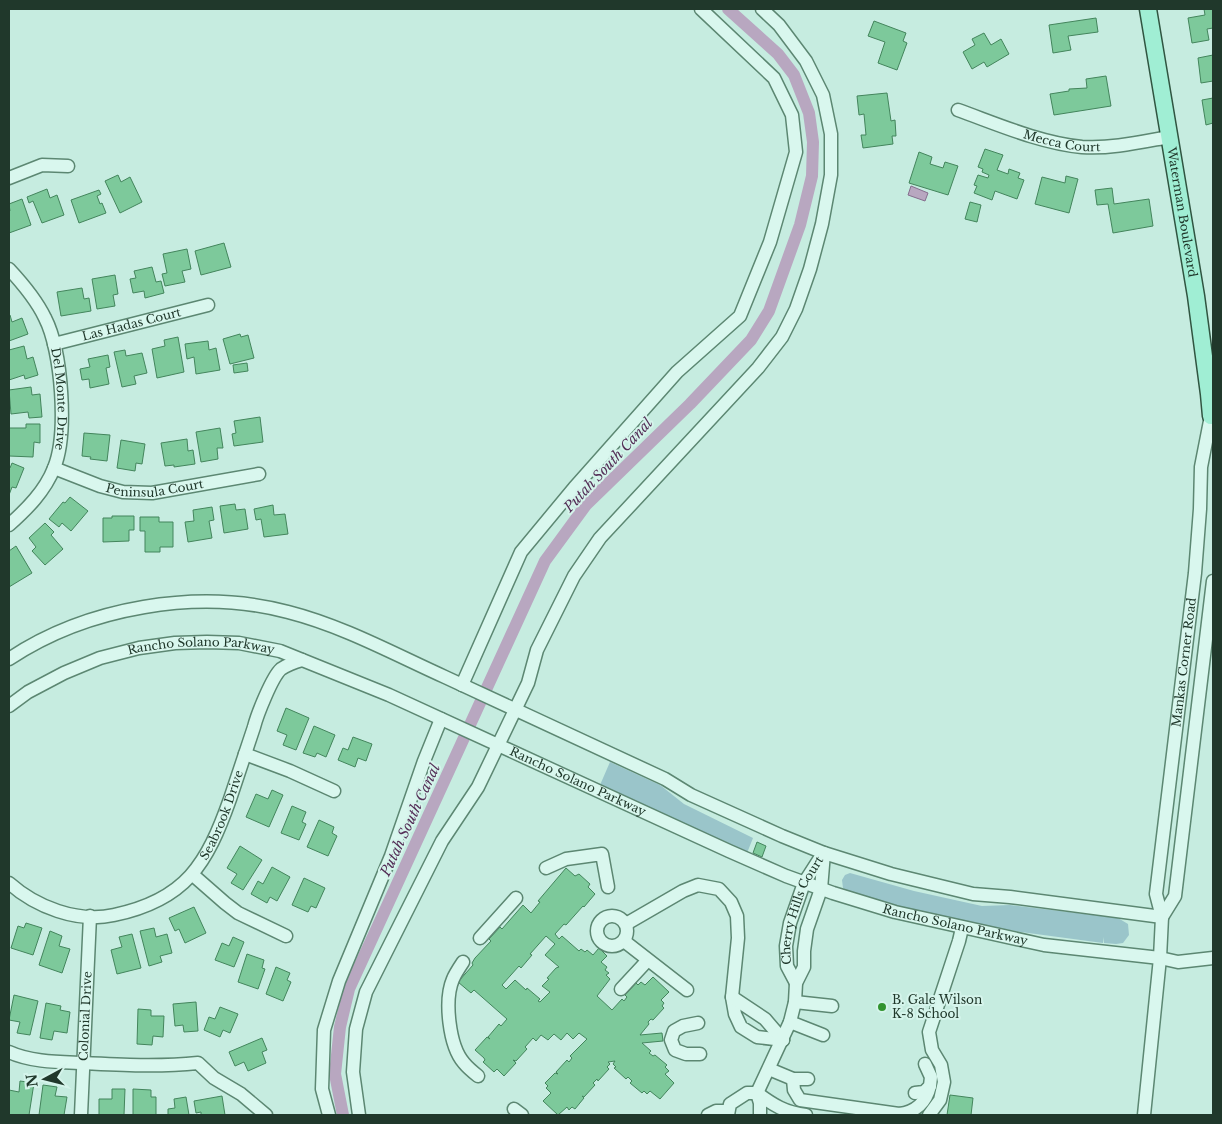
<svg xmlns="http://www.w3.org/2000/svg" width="1222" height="1124" viewBox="0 0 1222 1124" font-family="'Libre Baskerville',serif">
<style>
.green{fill:#9ac5ca}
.water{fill:#b8a7c0;stroke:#866e8e}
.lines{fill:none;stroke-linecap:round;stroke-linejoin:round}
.canal{stroke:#b8a7c0;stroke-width:12}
.building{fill:#7dc99b;stroke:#43855c;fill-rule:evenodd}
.minor-casing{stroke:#5c8772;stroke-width:15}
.major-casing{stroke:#305541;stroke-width:19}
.minor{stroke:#d9f7ee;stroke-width:12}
.major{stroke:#a0eed4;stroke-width:16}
.poi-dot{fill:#32932f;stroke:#d5f4eb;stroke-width:2}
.labels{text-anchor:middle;stroke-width:4;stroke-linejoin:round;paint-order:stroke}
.street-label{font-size:12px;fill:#20382b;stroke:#d5f4eb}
.poi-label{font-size:12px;fill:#20382b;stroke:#d5f4eb;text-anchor:start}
.water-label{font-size:14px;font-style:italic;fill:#542f57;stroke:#d5f4eb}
</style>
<rect width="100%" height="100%" fill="#c6ece0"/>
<path class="green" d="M610,762L660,785L684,804L753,838L747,853L600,785Z
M850,873L914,891L982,906L1010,905L1118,918L1128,924L1129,935L1123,943L1116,944L1104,943V937L1103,943L1021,932L975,924L914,911L848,892L843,888L842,880L845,875Z"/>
<path class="water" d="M911,186L928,193L925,201L908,195Z"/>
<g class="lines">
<path class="canal" d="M343,1115L335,1074L340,1027L349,989L545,561L586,505L690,404L751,340L769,311L800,225L812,176L813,142L809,113L794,75L778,54L728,9"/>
</g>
<path class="building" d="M1204,9H1213V28L1207,29L1209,40L1192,43L1188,18L1205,15Z
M1096,18L1098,32L1068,36L1071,50L1053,53L1049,25Z
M874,21L906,33L903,41L907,43L897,70L878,63L885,42L868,36Z
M984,33L991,45L1001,39L1009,54L987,67L984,62L972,69L963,52L975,45L972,39Z
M1213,55V81L1201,83L1198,58Z
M1106,76L1111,106L1054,115L1050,94L1069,91V89L1087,88L1086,79Z
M887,93L891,121L895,120L896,136H892L893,144L863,148L861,135H866L864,114L859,115L857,96Z
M1213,98V123L1206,125L1202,100Z
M985,149L1003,155L997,170L1008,174L1009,169L1020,173L1018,178L1024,180L1017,199L995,191L992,200L974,193L977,186L974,185L978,175L988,178L989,175L982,172L983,169L978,167Z
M919,152L932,157L930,164L943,168L945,162L958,166L948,195L909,183Z
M118,175L121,182L130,177L142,202L120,213L105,181Z
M1066,176L1078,179L1069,213L1035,204L1042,177L1065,183Z
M1112,188L1114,204L1149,199L1153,226L1113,233L1108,204L1097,205L1095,190Z
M47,189L50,198L57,195L64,215L42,223L33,201L29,203L27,197Z
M99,190L101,194L97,196L100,204L102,203L106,213L79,223L71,200Z
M22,199L31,225L9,233V211H10L9,204Z
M970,202L981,205L977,222L965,219Z
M224,243L231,267L201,275L195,251Z
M187,249L191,269L182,271L185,282L165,286L162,274L167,273L163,254Z
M152,267L156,282L161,281L164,293L145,298L144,291L133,293L130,279L136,278L134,271Z
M115,275L118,294L113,295L115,306L97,309L92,279Z
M82,288L84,299L89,298L91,311L61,316L57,292Z
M10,315L12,322L22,318L28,334L9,341V316Z
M240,334L241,337L248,335L254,358L230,364L223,339Z
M178,337L184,372L157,378L152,349L165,346L164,340Z
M208,341L209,350L216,348L220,370L196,374L194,357L187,359L185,344Z
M24,346L27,359L33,357L38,375L25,379L24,375L9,380V350Z
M125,350L126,356L142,353L147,373L134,376L136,384L122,387L114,352Z
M108,355L110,367L106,368L109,384L90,388L89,379L82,380L80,369L90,367L88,359Z
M247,363L248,371L234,373L233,365Z
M31,387L32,395L40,394L42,417L29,418L28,412L11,414L9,390Z
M260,417L263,442L234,446L232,434L236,433L234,421Z
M26,424H40V443L34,442L33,457L9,456V428H26Z
M220,428L223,448H217L218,459L201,462L196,432Z
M84,433L110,435L107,461L90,459L91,457L82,456Z
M187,439L188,451L193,450L195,464L174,467V465L165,466L161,443Z
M121,440L145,444L142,464L136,463L135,471L117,468Z
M12,463L24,468L16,488L12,487L9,495V467L10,468Z
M70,497L88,511L71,531L62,523L59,527L49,519L63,502L65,503Z
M235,504L236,510L245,509L248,529L224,533L220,506Z
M273,505L274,515L285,514L288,534L264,537L261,519L256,520L254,509Z
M212,507L214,520L209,521L212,538L188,542L185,522L194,521L193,510Z
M112,516H134V530H129V541L103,542V518H112Z
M140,517H159V522H173V547H160V552H145V531H140Z
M45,523L54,532L51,535L63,549L45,565L32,551L36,547L29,538Z
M16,546L32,573L9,587V551Z
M286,708L309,718L296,750L283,745L287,735L277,731Z
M314,726L335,735L326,757L317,753L315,757L303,753Z
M353,737L372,744L366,761L358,758L355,767L338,760L343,748L348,750Z
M272,790L283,795L269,827L246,817L256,794L268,799Z
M292,806L306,812L302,822L306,824L299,840L281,833Z
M319,820L334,827L332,833L337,836L328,856L307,847Z
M757,842L766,846L762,857L753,853Z
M240,846L262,860L243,890L231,883L237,874L227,868Z
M272,867L290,877L277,901L270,897L267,903L251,894L258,881L263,884Z
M566,868L575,876L579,874L590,884L588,887L595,894L584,907L583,906L566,925L564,924L555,934L559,939L562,936L579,951L581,949L585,952L587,950L593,955L599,948L607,956L601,962L607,967L605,970L609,973L606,975L610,979L597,996L612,1010L622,999L624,1001L627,997L625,995L636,983L638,985L641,982L645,985L653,977L669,992L661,1000L664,1003L662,1006L664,1008L653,1020L651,1019L648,1022L649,1024L640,1035L662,1033L663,1041L642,1043L651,1051L649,1053L653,1056L655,1055L667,1065L665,1067L669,1071L665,1074L674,1083L660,1099L650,1091L647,1094L644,1091L642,1093L630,1083L632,1081L628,1077L626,1079L614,1068L616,1067L613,1064L615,1061L608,1062L610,1064L607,1067L609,1069L598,1081L597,1079L593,1083L595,1085L584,1097L582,1096L584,1098L575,1109L572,1107L569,1110L567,1107L558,1115L543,1101L551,1093L546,1088L548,1086L545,1083L555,1073L558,1074L556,1072L567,1060L569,1062L572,1058L570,1056L587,1039L579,1033L573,1039L567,1033L561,1040L554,1034L548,1040L541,1035L536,1041L533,1038L525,1047L527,1049L516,1061L513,1060L516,1063L504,1076L497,1069L494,1072L483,1062L485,1060L484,1058L475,1050L487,1037L490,1039L488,1037L499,1024L501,1026L507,1019L474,990L471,993L458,982L473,965L472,963L475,958L491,941L489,939L500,927L502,929L523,905L531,913L540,902L538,901ZM546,936L555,944L545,955L559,967L556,968L547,978L549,979L542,986L550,992L540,1002L538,1001L540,999L527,988L526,990L515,980L506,989L502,985L519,966L521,968L532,955L530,954Z
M304,878L325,888L316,908L311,906L308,912L292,905Z
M194,907L206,933L185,943L179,929L175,931L169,918Z
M26,923L42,928L33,955L11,948L18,926L24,928Z
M154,928L156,937L167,934L172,953L160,956L162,962L149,966L140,931Z
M50,931L62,936L59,946L70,949L62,973L39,965Z
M132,934L141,968L117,974L111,950L122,947L119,937Z
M233,937L244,942L234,967L215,960L222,943L229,946Z
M247,954L264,960L262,968L265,969L258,989L238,982Z
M276,967L290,973L287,980L291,982L283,1001L266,994Z
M14,995L38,1001L30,1035L17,1033L20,1022L9,1020Z
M196,1002L198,1031L184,1032L183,1025L175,1026L173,1004Z
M46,1003L61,1006L60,1010L70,1012L67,1033L54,1031L52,1040L40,1038Z
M220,1007L238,1014L230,1033L223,1030L220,1037L204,1030L209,1017L215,1019Z
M138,1009L151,1010V1016H164L163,1037L153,1036L152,1045L137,1044Z
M262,1038L267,1050L262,1052L266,1063L248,1071L244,1062L235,1066L229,1052Z
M20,1081L34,1083L29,1115H9V1090L19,1092Z
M43,1085L57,1087L55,1096L67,1097L64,1115H39Z
M112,1089H125L124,1115H99V1099H112Z
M133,1089L151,1090V1097H156V1115H133Z
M950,1095L973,1098L971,1115H947Z
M222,1096L225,1115H201V1112L196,1113L194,1101Z
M186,1097L189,1115H168V1109L175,1108L174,1099Z"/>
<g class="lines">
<g class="minor-casing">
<g id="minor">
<path id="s1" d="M958,110C997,124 1040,143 1082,147C1111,149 1141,142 1169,137"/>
<path d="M9,178L42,165L68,166"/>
<path id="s2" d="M9,269C23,284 36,299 45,318C62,351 68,434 54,468C45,491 27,509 9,525"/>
<path id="s3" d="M54,344L208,305"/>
<path id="s4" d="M54,468L100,486L123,492L152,493L259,474"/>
<path d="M9,659C87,607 198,588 288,612C343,626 394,654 445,677C519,711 592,745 665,779L691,795L782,836L824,853L891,874L973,894L1010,897L1162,917"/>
<path d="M462,685L521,552L574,488L677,372L740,316L770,242L796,152L792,115L774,78L701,9"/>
<path id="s5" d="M9,706L28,692L64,673L100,658L139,648L175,643L207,642L239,643L280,651L389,695L729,851L786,876L833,893L895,912L1044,945L1160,958L1178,962L1213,958"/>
<path d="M245,754L290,771L334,791"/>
<path d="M546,868L566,859L602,854L608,887"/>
<path d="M193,875L225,903L238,913L286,936"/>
<path id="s6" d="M9,883C36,907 77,923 114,915C186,900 207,864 230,799C238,775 246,751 254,727C257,715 272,677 281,669C287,665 295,662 302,660"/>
<circle cx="612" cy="931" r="15"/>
<path d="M1162,917L1175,896L1213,581"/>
<path d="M626,924L683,891L698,885L719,889L731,902L737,916L738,938L732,997L735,1014L741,1027L757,1037L783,1040"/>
<path d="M480,938L516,898"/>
<path d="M624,941L687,990"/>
<path d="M463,962C459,968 455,974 453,979C444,1000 449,1046 464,1063C468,1068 473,1072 478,1076"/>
<path id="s7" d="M796,983L787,966L786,946L790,923L804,883L822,855"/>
<path d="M621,989L647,961"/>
<path d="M732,997L765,1019L783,1040"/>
<path d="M795,1002L832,1006"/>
<path d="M790,1022L823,1035"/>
<path d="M698,1023L683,1026L674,1031L671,1040L675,1050L686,1054H700"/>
<path d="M9,1052C31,1062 58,1062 82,1063C121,1065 159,1067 198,1063L214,1078L241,1094L266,1115"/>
<path d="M769,1069L793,1079H808"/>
<path d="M793,1079L794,1090L800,1100L899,1114C916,1112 926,1103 930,1086"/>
<path d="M757,1093C773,1105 786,1113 806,1115"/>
<path d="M915,1093L924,1092L930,1086L931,1077L925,1064"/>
<path d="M514,1109L522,1115"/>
<path id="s8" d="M81,1115L90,916"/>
<path d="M329,1115L322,1089L324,1030L339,981L391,856L424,761L441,719"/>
<path d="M359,1115L353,1072L356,1029L366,992L442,841L478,787L528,683L537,650L574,576L600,538L758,368L782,337L796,309L810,269L822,224L831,175V134L823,95L806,61L779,25L762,9"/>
<path d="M708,1115L716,1111H728"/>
<path d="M728,1115L730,1104L747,1093H757"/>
<path d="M760,1115V1103L757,1093L790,1022L795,1002L796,983L804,967V951L807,929L821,889L824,853"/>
<path d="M929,1115L940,1100L944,1082L941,1065L932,1050L929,1032L959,941L962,928"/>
<path id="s9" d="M1144,1115L1160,958L1162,917L1156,894L1195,573L1200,509L1201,467L1211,416"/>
</g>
</g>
<g class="major-casing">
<g id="major">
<path id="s10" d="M1148,9L1196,296L1209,394L1211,416"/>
</g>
</g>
<use href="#minor" class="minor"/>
<use href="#major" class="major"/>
</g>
<circle class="poi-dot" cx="882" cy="1007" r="5"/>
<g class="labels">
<g class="street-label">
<text dy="4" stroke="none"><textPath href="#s1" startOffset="109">Mecca Court</textPath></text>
<text dy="4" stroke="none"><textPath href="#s10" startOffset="206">Waterman Boulevard</textPath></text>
<text dy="4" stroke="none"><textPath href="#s3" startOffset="80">Las Hadas Court</textPath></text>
<text dy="4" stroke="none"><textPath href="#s2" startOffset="144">Del Monte Drive</textPath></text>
<text dy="4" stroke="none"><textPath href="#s4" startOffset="105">Peninsula Court</textPath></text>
<text dy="4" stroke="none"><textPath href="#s5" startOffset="206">Rancho Solano Parkway</textPath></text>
<text dy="4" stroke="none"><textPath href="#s9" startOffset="456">Mankas Corner Road</textPath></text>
<text dy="4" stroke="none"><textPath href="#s5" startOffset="611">Rancho Solano Parkway</textPath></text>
<text dy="4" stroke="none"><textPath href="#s6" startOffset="270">Seabrook Drive</textPath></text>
<text dy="4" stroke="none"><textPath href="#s7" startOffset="78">Cherry Hills Court</textPath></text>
<text dy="4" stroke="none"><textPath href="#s5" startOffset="1016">Rancho Solano Parkway</textPath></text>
<text dy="4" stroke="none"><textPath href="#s8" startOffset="99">Colonial Drive</textPath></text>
</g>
<g class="poi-label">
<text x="892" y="1004">B. Gale Wilson<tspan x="892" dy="14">K-8 School</tspan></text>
</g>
<g class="water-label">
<text transform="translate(608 465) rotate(-47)" y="5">Putah South Canal</text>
<text transform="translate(410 820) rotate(-65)" y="5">Putah South Canal</text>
</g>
</g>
<rect width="1222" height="1124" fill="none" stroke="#20382b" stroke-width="20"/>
<g transform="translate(45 1079) rotate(263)" stroke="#d5f4eb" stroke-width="4" paint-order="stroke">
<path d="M0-4L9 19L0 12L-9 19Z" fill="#20382b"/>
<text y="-8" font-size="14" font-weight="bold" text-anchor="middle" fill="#20382b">N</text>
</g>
</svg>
